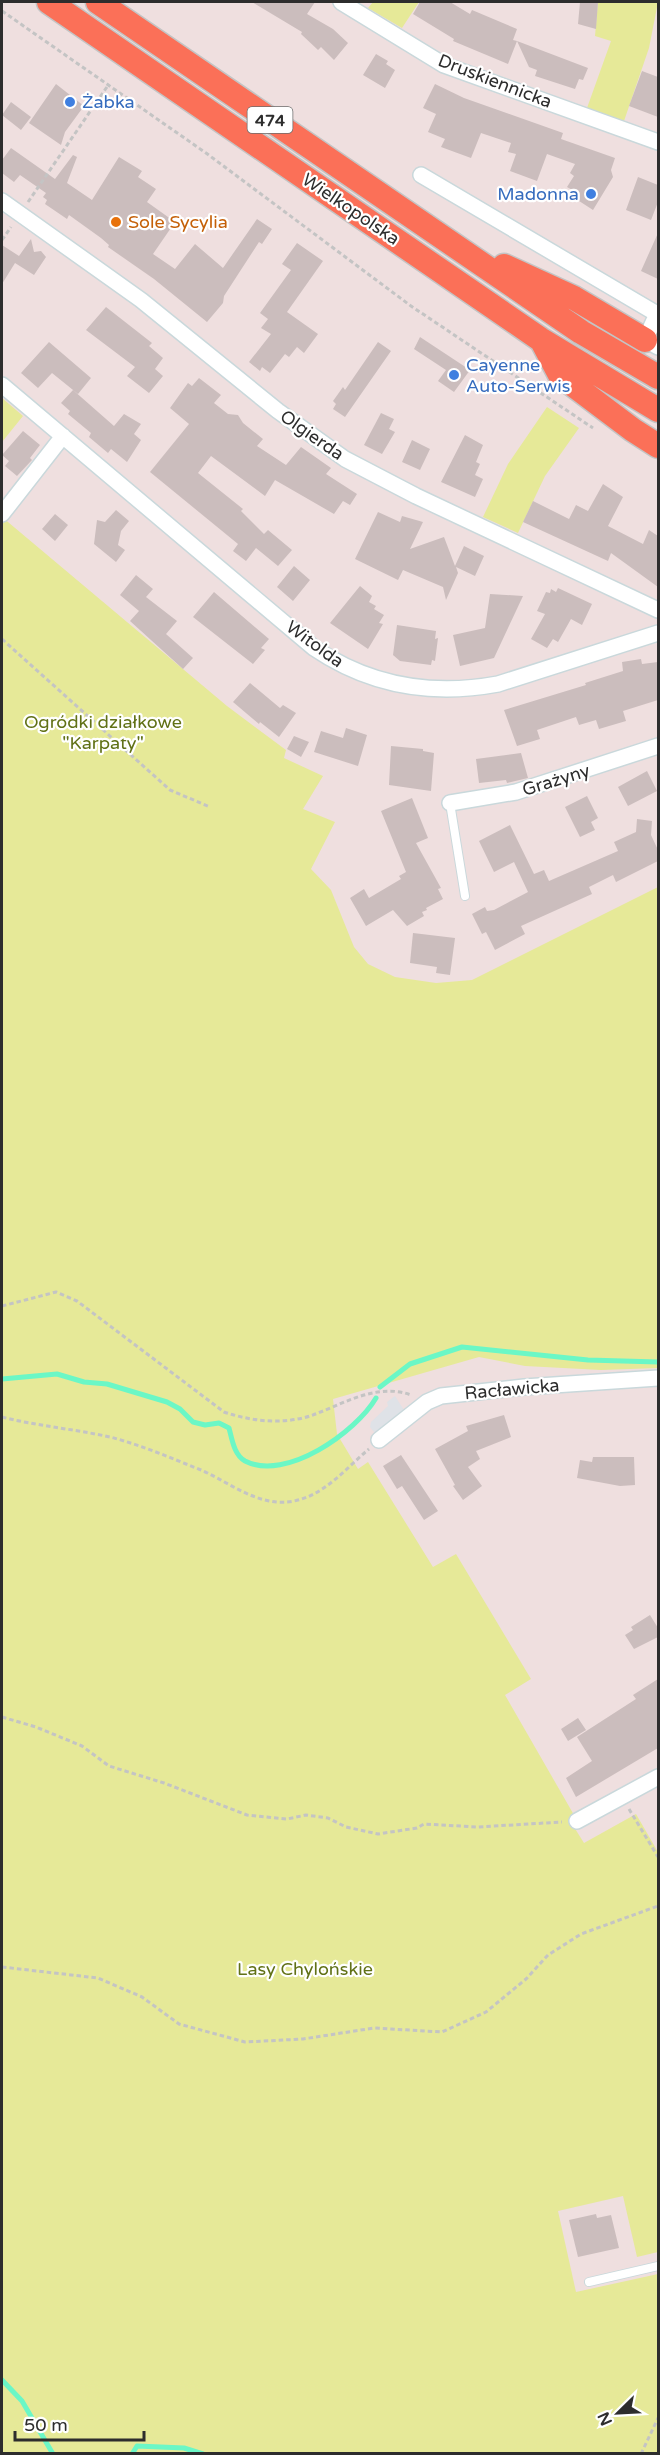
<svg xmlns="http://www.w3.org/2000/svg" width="660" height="2455" viewBox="0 0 660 2455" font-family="'Varela Round',sans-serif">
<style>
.industrial{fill:#dfe2e7}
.green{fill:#e6e998}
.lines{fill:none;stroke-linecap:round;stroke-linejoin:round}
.stream{stroke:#6bf7c6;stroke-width:5}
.building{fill:#cbbdbd}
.service-casing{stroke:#c9d8db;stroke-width:10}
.minor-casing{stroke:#c9d8db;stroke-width:18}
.primary-casing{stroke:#c4c4c4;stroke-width:27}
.path{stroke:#c4c4c4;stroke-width:3;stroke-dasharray:4.5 3;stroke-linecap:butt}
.service{stroke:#fff;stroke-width:8}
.minor{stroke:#fff;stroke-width:15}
.primary{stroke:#fb7058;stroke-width:24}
.shop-dot{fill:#3f7fe0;stroke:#fff;stroke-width:2}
.food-dot{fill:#e8710a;stroke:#fff;stroke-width:2}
.labels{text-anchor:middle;stroke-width:4.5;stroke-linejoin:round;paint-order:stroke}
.shield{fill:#fff;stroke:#6c6c6c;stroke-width:1.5}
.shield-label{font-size:16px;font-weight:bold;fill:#2d2d2d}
.street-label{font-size:18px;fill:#2d2d2d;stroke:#fff}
.shop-label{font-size:18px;fill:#366cbe;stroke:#fff;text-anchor:start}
.food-label{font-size:18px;fill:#c56008;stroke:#fff;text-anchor:start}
.park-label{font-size:18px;fill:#617116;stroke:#fff}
</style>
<rect width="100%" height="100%" fill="#efdfdf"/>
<path class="industrial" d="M395,1396L404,1410L380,1432H374L370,1427L371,1422L388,1406L387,1402Z"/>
<path class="green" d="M373,2H419L402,28L368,8Z
M598,2H658L649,48L624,121L587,108L611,41L595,36Z
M2,398L23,416L2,442Z
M547,407L579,428L545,476L518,533L483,517L508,464Z
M2,517L227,706L286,750L284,758L323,776L303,809L335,822L311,869L331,890L354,947L368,964L395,977L436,983L472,980L658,887V1368L601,1370L525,1366L479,1357L333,1399L337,1434L358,1469L368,1462L433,1567L456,1554L531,1679L505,1695L574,1815L569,1819L584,1843L636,1814L658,1852V2252L637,2257L623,2196L558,2211L576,2292L658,2274L657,2453H2Z"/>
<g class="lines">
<path class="stream" d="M2,1379L57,1374L84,1382L107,1384L167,1402L180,1409L193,1422L205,1425L219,1423L229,1428C232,1439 234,1455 245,1461C286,1482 356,1432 376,1398
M380,1387L410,1364L462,1347L588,1360L658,1362
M2,2380L22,2401L53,2454
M132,2454L137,2446L184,2448L203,2454"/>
</g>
<path class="building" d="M252,2H315L307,14L333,29L348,43L334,60L321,47L318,50L301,34L302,32Z
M420,2H450L470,14L472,10L517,29L513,40L517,41L508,64L453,41L454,39L413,14Z
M580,2H598L596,29L578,24Z
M517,41L588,68L583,80L579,79L575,89L535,76L537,70L529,67Z
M376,54L388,61L386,64L395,70L385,88L363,75Z
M642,71L658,77V117L629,106Z
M56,84L84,106L65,132L61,145L29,123Z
M435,84L464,98L563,133L561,139L615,158L611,170L613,177L593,210L576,199L579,194L567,187L574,176L570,173L575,164L547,154L537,181L510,171L516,154L508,152L511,143L481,133L471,158L441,147L445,139L428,132L436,114L423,108Z
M11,102L31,117L21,130L2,115Z
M11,148L55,179L73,155L77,157L67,183L92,200L119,157L142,171L138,177L156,189L147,202L175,222L153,254L175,269L195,244L223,268L257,219L272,229L262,244L259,242L224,296L223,303L207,322L154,279L108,247L109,245L101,238L69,215L67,219L45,204L47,200L43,197L46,193L20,175L14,182L2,173V160Z
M638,177L658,185V202L651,220L626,210Z
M658,233V279L641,271Z
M31,239L34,252L41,251L46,257L34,275L15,263L2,284V245L19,256Z
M297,243L323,261L287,312L318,334L304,353L297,347L289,357L285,354L270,373L262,367L260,371L249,362L271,334L261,328L268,319L260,313L291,270L282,264Z
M106,307L152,343L149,346L163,358L155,369L163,376L149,393L127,376L135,367L86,330Z
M420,337L470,370L454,392L438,381L446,370L414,349Z
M49,342L91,378L78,394L52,373L38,388L21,373Z
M378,342L391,351L345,417L333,409L336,404L333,401L343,387L345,390Z
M199,378L221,395L214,403L228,414L238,415L243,423L263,439L257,446L286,465L301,447L331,468L326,474L357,494L350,505L343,501L334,514L275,480L265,496L211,456L198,473L243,509L241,511L264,534L268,530L292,550L278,566L256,548L246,561L233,551L238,544L150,472L189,424L170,408L188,383L192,386Z
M73,390L114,426L124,414L141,424L134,434L141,440L127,462L111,449L108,453L89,437L91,433L68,414L70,411L61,403Z
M381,413L394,419L389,429L395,432L382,454L364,445Z
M23,431L40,445L30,458L32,460L17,476L5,466L9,461L2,455Z
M465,435L483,445L476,462L480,464L475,475L483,479L475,497L441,482Z
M412,440L430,449L420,470L402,462Z
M603,484L623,497L608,526L643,544L649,530L658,536V587L611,553L608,561L523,522L533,501L569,519L576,505L588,511Z
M116,510L129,521L121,531L118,545L125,550L116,562L94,544L97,520L105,522Z
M378,512L400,522L402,516L423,522L410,549L444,537L455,566L464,546L484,556L475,576L456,567L458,573L446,600L443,587L403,570L398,580L355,559Z
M55,514L68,525L55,541L42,529Z
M294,566L310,580L293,601L277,587Z
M136,575L153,589L146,597L177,621L166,634L193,658L183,669L130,621L139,611L120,595Z
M360,586L372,596L369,602L376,606L374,609L384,615L379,623L383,624L368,649L330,623Z
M558,588L592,604L582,625L571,619L558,642L553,639L547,648L531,639L545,614L537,611L546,592L550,593L551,589L556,592Z
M214,592L269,639L261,648L265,650L253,664L193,617Z
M490,594L523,596L494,658L460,666L453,635L485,628Z
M397,625L436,631L435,639L438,638L435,661L432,660L431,665L400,661L393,655Z
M641,659L642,664L658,662V700L623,711L626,721L599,729L596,720L579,725L576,717L537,730L540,739L517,746L504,710L586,685L585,683L623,671L622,662Z
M250,683L280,708L283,705L296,713L279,737L260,722L259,724L233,702Z
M346,728L367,735L358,766L314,752L321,731L343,738Z
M294,736L309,742L301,757L287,749Z
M391,746L423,749V751L434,753L431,791L389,785Z
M521,753L528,778L507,783L506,780L479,783L476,759Z
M647,771L657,791L628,806L618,787Z
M587,796L598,818L591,822L595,830L580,837L565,807Z
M412,798L428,838L416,843L441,888L438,889L443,899L426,908L427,910L422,912L424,916L407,926L393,910L366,926L350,898L364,889L369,898L401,879L399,876L406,872L381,811Z
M637,819L652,821L651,835L658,850V861L616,882L613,875L589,887L592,894L521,926L525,934L495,950L486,932L482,934L472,914L485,907L487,911L494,910L528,892L514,862L494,872L479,841L510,825L534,874L544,870L549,881L618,851L614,842L636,832Z
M413,933L455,938L450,975L436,973L437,967L410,963Z
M504,1415L511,1437L476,1451L480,1459L468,1467L482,1486L463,1500L453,1486L455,1485L435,1449L468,1431L466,1426Z
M401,1455L438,1511L424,1520L402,1486L397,1489L383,1466Z
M593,1457H634L635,1485L620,1486L577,1478L580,1460L592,1462Z
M650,1615L658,1628V1637L634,1649L625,1635L633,1630L631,1627Z
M658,1679V1748L576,1797L566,1778L592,1761L577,1737L636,1699L633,1695Z
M578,1718L586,1730L568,1741L561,1729Z
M596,2214L597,2218L611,2215L619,2248L578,2257L569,2220Z"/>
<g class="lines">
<g class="service-casing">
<path id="service" d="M450,803L465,896
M589,2282L658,2266"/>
</g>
<g class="minor-casing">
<path id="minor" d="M341,2L444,65L658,142
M421,175L657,314L645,340L658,347
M2,201L141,300L278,411L345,459L416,496L658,610
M2,385L314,648C370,686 433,696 498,684L658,633
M2,514L63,436
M450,803L516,792L658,746
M379,1440L427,1402L441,1396L524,1387L658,1378
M577,1821L658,1777"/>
</g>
<g class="primary-casing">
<path id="primary" d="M49,2L540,339L658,410
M98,2L581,332L658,377
M504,266L574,298L645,340
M542,341L560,375L633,430L658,446"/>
</g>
<path class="path" d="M2,11L206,153L411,306L593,428
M28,202L109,84
M2,240L11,227
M2,639L170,790L210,807
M2,1306L56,1292L77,1301L224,1412C251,1421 281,1425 310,1416C342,1405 376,1382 411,1395
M2,1417C37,1426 74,1429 110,1437C141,1445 171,1458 201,1470C231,1483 259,1508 294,1501C325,1495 346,1468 369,1449
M2,1717L36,1727L82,1746L109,1766L164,1783L247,1815L287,1819L306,1815L328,1818L346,1827L378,1834L417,1828L424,1824L478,1827L562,1822
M629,1809L658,1857
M2,1967L98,1978L142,1997L179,2024L245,2042L303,2039L374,2028L442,2032L486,2012L526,1979L548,1955L581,1934L658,1906
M641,2454L658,2418"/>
<use href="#service" class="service"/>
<use href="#minor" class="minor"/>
<use href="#primary" class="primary"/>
</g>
<g class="shop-dot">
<circle cx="70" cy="102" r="6"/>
<circle cx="591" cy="194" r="6"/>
<circle cx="454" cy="375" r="6"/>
</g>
<circle class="food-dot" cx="116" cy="222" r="6"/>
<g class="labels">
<rect class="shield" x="247.5" y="107" width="45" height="26" rx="4.5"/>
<g class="shield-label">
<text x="270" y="126">474</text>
</g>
<g class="street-label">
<text transform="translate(495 81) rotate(21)" y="6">Druskiennicka</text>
<text transform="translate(351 209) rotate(34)" y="6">Wielkopolska</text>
<text transform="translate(312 435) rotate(35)" y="6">Olgierda</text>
<text transform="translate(315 644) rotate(36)" y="6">Witolda</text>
<text transform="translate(556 780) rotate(-17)" y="6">Grażyny</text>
<text transform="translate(512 1389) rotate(-5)" y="6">Racławicka</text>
</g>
<g class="shop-label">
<text x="82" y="108">Żabka</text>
<text x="579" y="200" text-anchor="end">Madonna</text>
<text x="466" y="371">Cayenne<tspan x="466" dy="21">Auto-Serwis</tspan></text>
</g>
<g class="food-label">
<text x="128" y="228">Sole Sycylia</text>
</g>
<g class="park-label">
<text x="103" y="728">Ogródki działkowe<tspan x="103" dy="21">"Karpaty"</tspan></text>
<text x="305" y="1975">Lasy Chylońskie</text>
</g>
</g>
<rect width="660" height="2455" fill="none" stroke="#2d2d2d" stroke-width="6"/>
<g transform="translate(618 2413) rotate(246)" stroke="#ffffff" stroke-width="4.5" paint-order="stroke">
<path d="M0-4.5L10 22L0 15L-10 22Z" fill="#2d2d2d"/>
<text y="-9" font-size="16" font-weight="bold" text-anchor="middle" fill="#2d2d2d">N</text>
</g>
<path d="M15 2431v9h129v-9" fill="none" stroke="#2d2d2d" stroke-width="3"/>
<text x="24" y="2431" font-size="18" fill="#2d2d2d" stroke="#ffffff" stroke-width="4.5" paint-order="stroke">50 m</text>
</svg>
